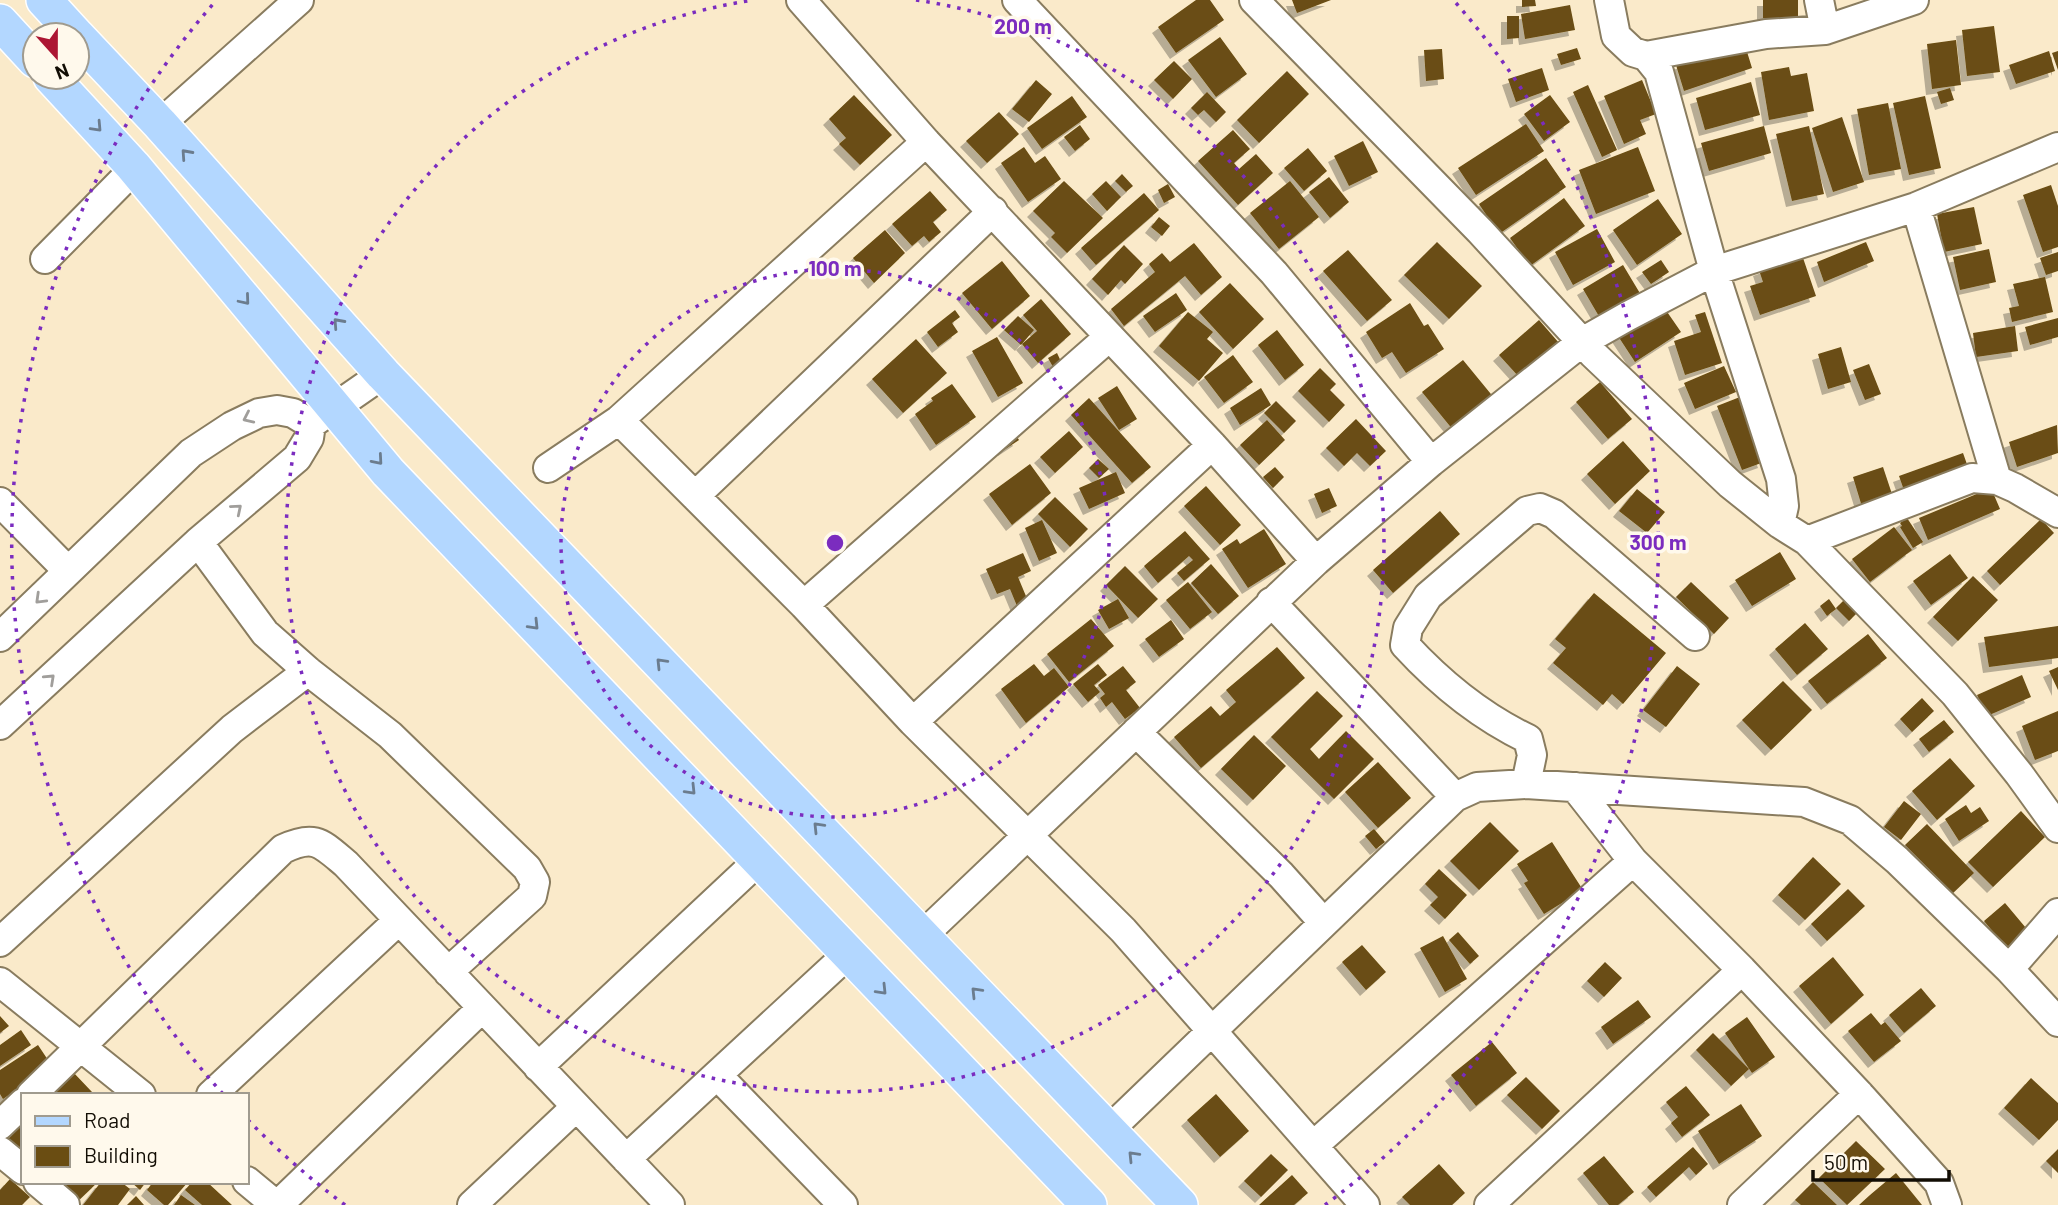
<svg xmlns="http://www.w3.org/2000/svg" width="2058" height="1205" viewBox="0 0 2058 1205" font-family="Barlow,sans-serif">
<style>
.building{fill:#6a4d12;filter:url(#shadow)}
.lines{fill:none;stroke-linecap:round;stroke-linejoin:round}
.minor-casing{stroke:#897c5f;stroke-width:32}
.major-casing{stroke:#fff;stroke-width:38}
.minor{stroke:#fff;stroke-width:28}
.major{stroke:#b3d7ff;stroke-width:35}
.oneway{stroke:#6b7c8e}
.oneway2{stroke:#a09e9b}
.ring{fill:none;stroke:#7b2cbf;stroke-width:3.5;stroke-dasharray:3.5 7}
.centre{fill:#7b2cbf;stroke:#fff9ec;stroke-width:3.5}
.ring-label{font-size:21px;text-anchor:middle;font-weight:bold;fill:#7b2cbf;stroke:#fff9ec;stroke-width:7;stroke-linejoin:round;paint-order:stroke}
</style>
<defs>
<filter id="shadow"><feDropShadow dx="-6" dy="6" stdDeviation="0" flood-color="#0004"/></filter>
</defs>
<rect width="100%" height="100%" fill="#faeaca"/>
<path class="building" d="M1196,0H1210L1224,20L1176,53L1158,27Z
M1292,0H1331L1297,13Z
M1522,0H1535L1536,6L1522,7Z
M1763,0H1798V18H1763Z
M1570,5L1575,30L1525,39L1521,14Z
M1507,16H1519V38L1507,39Z
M1994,26L2000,72L1967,76L1962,30Z
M1220,37L1247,74L1216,97L1188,60Z
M1956,40L1961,85L1932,89L1927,44Z
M1744,42L1752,68L1684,91L1676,65Z
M1577,48L1581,59L1561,65L1557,54Z
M1442,49L1444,79L1426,81L1424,50Z
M2049,51L2055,71L2016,84L2009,65Z
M2058,51V70L2052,53Z
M1174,61L1192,79L1173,99L1154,80Z
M1789,67L1791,76L1807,73L1814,111L1769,120L1761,72Z
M1542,68L1549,90L1516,102L1508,79Z
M1287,71L1309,94L1259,143L1237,120Z
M1036,80L1052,94L1029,122L1012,109Z
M1642,80L1656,114L1640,120L1646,134L1624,144L1604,96Z
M1751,82L1760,115L1705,130L1696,98Z
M1588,85L1617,150L1602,157L1573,92Z
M1950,88L1954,100L1941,104L1937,92Z
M1207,92L1226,112L1216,122L1204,110L1198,115L1191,108Z
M854,95L892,135L860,165L839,144L846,138L829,119Z
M1550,95L1570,122L1544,141L1524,114Z
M1072,96L1087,117L1042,149L1027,128Z
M1925,96L1941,168L1909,175L1893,103Z
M1888,103L1901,169L1869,175L1857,109Z
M999,112L1019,134L987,163L966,141Z
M1842,117L1864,182L1833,192L1812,128Z
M1526,124L1544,151L1476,195L1458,168Z
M1080,125L1090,139L1075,151L1064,137Z
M1764,126L1771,153L1709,171L1701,143Z
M1809,126L1824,194L1792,201L1776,134Z
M1233,130L1250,149L1234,163L1239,169L1256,154L1273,173L1238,205L1198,161Z
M1363,141L1378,172L1349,186L1334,156Z
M1024,147L1035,163L1045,156L1061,179L1028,202L1001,163Z
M1638,147L1655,191L1596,214L1579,170Z
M1308,148L1327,171L1304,191L1284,168Z
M1546,158L1566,187L1499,234L1479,204Z
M1122,174L1133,186L1126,192L1115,181Z
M1329,177L1349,202L1330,218L1309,192Z
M1064,181L1103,218L1067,253L1051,237L1055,233L1033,211Z
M1106,181L1121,197L1107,211L1092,194Z
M1290,181L1319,217L1279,249L1250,213Z
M1168,184L1175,197L1164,203L1158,190Z
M2051,185L2058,206V247L2043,252L2023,195Z
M930,191L947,210L933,222L941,232L929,242L924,236L912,246L892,224Z
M1144,193L1159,210L1096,265L1081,248Z
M1564,198L1585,226L1530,266L1510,238Z
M1658,199L1682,234L1637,265L1613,230Z
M1974,207L1982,244L1944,252L1937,214Z
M1159,217L1170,226L1162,236L1151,227Z
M1597,229L1615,262L1573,285L1555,252Z
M885,230L905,253L874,283L853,258Z
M1437,242L1482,286L1449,319L1404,275Z
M1866,242L1874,261L1824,282L1817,262Z
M1194,243L1222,277L1201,295L1185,276L1124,326L1111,309L1155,272L1149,264L1162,253L1170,262Z
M1124,245L1143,264L1125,284L1121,280L1108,295L1092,279Z
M1989,249L1996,282L1960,290L1953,257Z
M1348,250L1392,300L1367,321L1323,271Z
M2058,252V271L2046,275L2040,258Z
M1802,255L1816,296L1760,315L1750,286L1763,282L1759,270Z
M1661,260L1669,272L1651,284L1642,272Z
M1002,261L1030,296L992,329L962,293Z
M1623,265L1641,295L1600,318L1583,289Z
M2045,277L2053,312L2012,322L2009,308L2019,306L2013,284Z
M1230,283L1264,319L1233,349L1199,312Z
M1176,293L1187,310L1155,332L1143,316Z
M1041,299L1071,334L1038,363L1022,344L1037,331L1023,315Z
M1410,303L1424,326L1428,324L1444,349L1406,373L1392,352L1382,358L1366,332Z
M1663,306L1681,332L1635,362L1618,336Z
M955,310L960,317L952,323L958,332L938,347L927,332Z
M1188,312L1213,332L1207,339L1223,353L1199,381L1159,346Z
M1705,312L1722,363L1685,375L1674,341L1701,332L1695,315Z
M1018,316L1034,330L1021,345L1004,330Z
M2058,318V337L2030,345L2025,327Z
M1539,320L1559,343L1519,377L1499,355Z
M2015,326L2018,351L1976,357L1973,333Z
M1277,330L1304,365L1285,380L1258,345Z
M997,337L1023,383L998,397L972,351Z
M916,339L947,373L903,413L872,379Z
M1841,347L1851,382L1828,389L1818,354Z
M1057,353L1065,370L1057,374L1048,358Z
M1233,355L1253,382L1224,403L1204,377Z
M1463,360L1495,399L1454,431L1422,392Z
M1869,364L1881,394L1865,400L1853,370Z
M1724,366L1736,392L1695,409L1684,383Z
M1320,368L1336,384L1330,390L1345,405L1329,422L1298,391Z
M1600,382L1632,419L1608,439L1576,402Z
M952,384L976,417L936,445L915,414L933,401L931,398Z
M1117,386L1137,419L1119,430L1098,398Z
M1261,388L1271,405L1240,425L1230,408Z
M1740,397L1764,462L1742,470L1717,406Z
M1089,398L1151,467L1132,483L1071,415Z
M1276,401L1296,421L1284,433L1264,413Z
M1356,419L1386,451L1370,466L1357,453L1344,466L1326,448Z
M1267,420L1285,440L1259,465L1240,445Z
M2057,425L2058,453L2017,467L2009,442Z
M1013,431L1019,440L1004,450L998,441Z
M1069,431L1083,447L1055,473L1040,457Z
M1623,441L1650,471L1615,504L1587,474Z
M1963,453L1969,470L1905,493L1899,476Z
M1098,459L1109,469L1099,478L1089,468Z
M1030,464L1051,493L1012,525L989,494Z
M1275,467L1284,477L1273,488L1263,477Z
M1883,467L1894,500L1863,510L1853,477Z
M1116,472L1125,493L1089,509L1079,488Z
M1206,486L1241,525L1220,545L1184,506Z
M1329,488L1337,506L1322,513L1314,494Z
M1991,488L2000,509L1928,540L1919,518Z
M1637,489L1665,512L1647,533L1619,511Z
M1055,497L1088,529L1070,547L1038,514Z
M1440,511L1460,534L1393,593L1373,570Z
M1907,518L1923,542L1913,548L1900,527L1902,526L1900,523Z
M2041,519L2054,533L2000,585L1987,571Z
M1042,520L1057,553L1039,561L1025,528Z
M1894,527L1912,550L1870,582L1852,559Z
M1264,529L1286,564L1248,588L1222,549L1237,539L1240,544Z
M1185,531L1210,559L1184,581L1177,573L1193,560L1189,556L1158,583L1144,566Z
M1780,552L1796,579L1752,606L1735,580Z
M1023,553L1031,571L1018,577L1028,601L1017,606L1010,589L997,594L986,569Z
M1950,554L1968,578L1931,605L1913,581Z
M1211,564L1239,596L1218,614L1191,583Z
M1125,566L1158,599L1138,618L1106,585Z
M1973,576L1998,600L1958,641L1933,617Z
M1188,582L1212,612L1190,629L1166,600Z
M1691,582L1729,618L1714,634L1676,597Z
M1594,593L1666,653L1623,704L1612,694L1603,705L1553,663L1566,648L1555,639Z
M1118,599L1129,618L1109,629L1098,610Z
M1829,599L1836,609L1827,616L1820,606Z
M1845,599L1858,612L1849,621L1836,608Z
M1091,619L1114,646L1069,682L1047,654Z
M1171,620L1184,639L1159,657L1145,639Z
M1805,623L1828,649L1797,675L1775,649Z
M2058,626V658L1989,667L1984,637Z
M1868,634L1887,658L1827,704L1808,681Z
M1277,647L1305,678L1201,768L1174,737L1211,706L1220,716L1236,702L1226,690Z
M1034,664L1044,676L1054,668L1069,687L1026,723L1001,689Z
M1098,664L1107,675L1094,685L1100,692L1088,702L1073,684Z
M1123,666L1136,682L1126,690L1140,708L1125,719L1112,702L1106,707L1100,698L1105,694L1098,685Z
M1677,666L1700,684L1666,727L1643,710Z
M2058,667V690L2049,671Z
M2022,675L2031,697L1987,716L1977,695Z
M1783,681L1812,710L1771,750L1742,720Z
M1317,691L1343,716L1310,749L1319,759L1346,731L1374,759L1334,799L1271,737Z
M1922,698L1934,711L1912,732L1900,719Z
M2058,711V751L2035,760L2022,726Z
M1944,720L1954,732L1929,752L1919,739Z
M1254,735L1286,766L1253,800L1221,769Z
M1950,758L1975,786L1937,820L1912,791Z
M1378,762L1411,798L1378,828L1345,792Z
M1904,801L1921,814L1901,840L1884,827Z
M1966,805L1971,813L1980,807L1989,821L1959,841L1945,819Z
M2021,811L2045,837L1993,887L1968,862Z
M1490,822L1519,851L1479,890L1450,861Z
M1927,824L1974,873L1953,893L1905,845Z
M1374,829L1385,842L1376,849L1365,836Z
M1552,842L1583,890L1544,914L1524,883L1528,881L1517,864Z
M1813,857L1841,884L1805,920L1778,895Z
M1439,869L1467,895L1445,919L1430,905L1438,897L1425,884Z
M1848,889L1865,906L1827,941L1811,924Z
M2005,903L2031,934L2010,952L1984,921Z
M1458,932L1479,956L1470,964L1449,940Z
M1443,936L1467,979L1445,992L1420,948Z
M1362,945L1386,972L1366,990L1342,962Z
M1833,957L1864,995L1831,1024L1799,986Z
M1605,962L1622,978L1604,997L1587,981Z
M1921,988L1936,1006L1904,1033L1889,1015Z
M1638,1000L1651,1017L1613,1044L1601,1027Z
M1871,1013L1881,1025L1885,1022L1901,1041L1874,1062L1848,1031Z
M0,1016L9,1026L0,1033Z
M1747,1017L1775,1057L1752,1073L1725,1033Z
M21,1030L31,1045L0,1066V1045Z
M1713,1033L1749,1069L1731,1086L1696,1050Z
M1492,1042L1517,1073L1476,1106L1451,1075Z
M38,1045L52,1066L3,1099L0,1094V1070Z
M73,1072L92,1092L89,1095H51Z
M1526,1077L1560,1111L1542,1129L1507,1095Z
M2031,1078L2058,1103V1120L2039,1140L2004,1108Z
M1686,1086L1710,1115L1682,1137L1671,1123L1678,1117L1666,1102Z
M1216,1094L1249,1131L1220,1157L1187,1120Z
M1741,1104L1762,1136L1719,1164L1698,1131Z
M23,1124V1164L3,1144Z
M1856,1141L1885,1169L1847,1205L1819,1178Z
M1693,1147L1708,1164L1696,1175L1689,1167L1656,1197L1647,1187Z
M2058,1149V1173L2046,1161Z
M1271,1154L1288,1170L1261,1197L1244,1181Z
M1604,1156L1634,1192L1618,1205H1609L1583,1173Z
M1439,1164L1465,1193L1452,1205H1410L1402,1197Z
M1896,1173L1922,1205H1859L1870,1195Z
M1292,1175L1308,1193L1294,1205H1259Z
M10,1179L30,1197L22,1205H0V1190Z
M56,1182H98L76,1203Z
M101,1182H121L130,1189L118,1205H83Z
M131,1182H146L140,1190Z
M153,1182H188L168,1205H164L147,1190Z
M192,1182H207L232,1205H202L185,1190Z
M1813,1182L1837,1205H1801L1795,1200Z
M181,1195L195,1205H174Z
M136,1196L144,1205H127Z"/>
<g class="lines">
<g class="minor-casing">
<path id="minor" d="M801,0L926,142L1212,445L1316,561
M1017,0L1274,273L1431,462
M1254,0L1480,231L1593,354L1730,484L1780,524L1807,541L1955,694L2019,774L2058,828
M1609,0L1616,36L1633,52L1646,56L1659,72L1714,271L1781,479L1784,506L1780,524
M1819,0L1825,30
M1646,56L1766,34L1825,30L1914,0
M160,124L299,0
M1916,207L1997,480
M45,259L135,168
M619,420L804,605L913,722L1123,930L1365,1205
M548,468L619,420L926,142
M695,496L993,211
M0,502L68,571
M1807,541L1972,478L1997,480L2015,488L2058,513
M198,542L265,633L308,671L390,735L527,868L535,882L532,896L448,972
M1271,602L1455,797
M804,605L1109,337
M0,637L191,453L232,426L259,413L277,410L293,413L311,424
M913,722L1212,445
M0,725L198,542L297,458L309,438L311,424L383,374
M1136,732L1281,875L1324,923
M1526,784L1532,755L1528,739C1482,717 1440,683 1405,645L1408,628L1428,596L1527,511L1540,508L1554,514L1695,636
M1575,787L1633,861L1742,970L1859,1094L1939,1183L1947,1205
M2058,913L2009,969L2058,1022
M922,936L1316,561L1431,462L1582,342L1628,316L1714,271L1916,207L2058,147
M0,942L232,729L308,671
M0,982L141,1095
M538,1067L759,860
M717,1075L843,1205
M31,1095L283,849C315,834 321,843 346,864L670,1205
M211,1095L399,920
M0,1125L23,1103
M1109,1130L1455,797L1477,787L1526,784L1804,802L1850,820L1897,860L2009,969
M1313,1146L1633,861
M0,1151L23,1170
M626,1159L848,954
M247,1181L276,1205
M38,1182L65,1205
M278,1205L482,1008
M472,1205L576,1107
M1489,1205L1742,970
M1742,1205L1859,1094"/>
</g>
<g class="major-casing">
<path id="major" d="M44,0L76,35
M0,22L35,60
M77,36L160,124L383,374L1180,1205
M51,77L133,166L388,472L1089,1205"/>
</g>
<use href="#minor" class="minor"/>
<use href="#major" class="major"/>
</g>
<defs><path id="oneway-chevron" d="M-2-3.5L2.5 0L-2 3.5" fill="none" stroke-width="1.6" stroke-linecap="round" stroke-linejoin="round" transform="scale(1.75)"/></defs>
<g class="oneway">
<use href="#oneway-chevron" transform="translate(97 127) rotate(47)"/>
<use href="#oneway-chevron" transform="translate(186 154) rotate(-132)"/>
<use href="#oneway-chevron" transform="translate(245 300) rotate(50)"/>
<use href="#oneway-chevron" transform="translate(338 323) rotate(-132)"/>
<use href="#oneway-chevron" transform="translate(378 460) rotate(49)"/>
<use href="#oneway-chevron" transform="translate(534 625) rotate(46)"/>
<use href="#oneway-chevron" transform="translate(661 663) rotate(-134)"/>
<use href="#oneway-chevron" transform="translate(691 790) rotate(46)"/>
<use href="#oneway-chevron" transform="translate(818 827) rotate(-134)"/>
<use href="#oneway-chevron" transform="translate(882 990) rotate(46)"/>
<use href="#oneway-chevron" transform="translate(976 992) rotate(-134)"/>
<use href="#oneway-chevron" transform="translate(1133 1156) rotate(-134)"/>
</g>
<g class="oneway2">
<use href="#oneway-chevron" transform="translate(248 418) rotate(155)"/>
<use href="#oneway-chevron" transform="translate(237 509) rotate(-40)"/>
<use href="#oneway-chevron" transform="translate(40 599) rotate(136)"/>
<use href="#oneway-chevron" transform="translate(50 679) rotate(-43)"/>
</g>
<g class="ring">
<circle cx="835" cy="543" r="274"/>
<path d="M916 0A549 549 0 1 1 754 0"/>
<path d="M345 1205A823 823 0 0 1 248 1120M223 1094A823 823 0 0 1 214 3M1456 3A823 823 0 0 1 1325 1205"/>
</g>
<circle cx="835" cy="543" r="10" class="centre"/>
<g class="ring-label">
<text x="1023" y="34">200 m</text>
<text x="835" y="276">100 m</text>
<text x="1658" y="550">300 m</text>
</g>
<rect x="21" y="1093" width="228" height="91" fill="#fff9ec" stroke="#a09b8f" stroke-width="2"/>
<rect x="35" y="1116" width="35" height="10" fill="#b3d7ff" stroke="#a09b8f" stroke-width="2"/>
<text x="84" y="1128" font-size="21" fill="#120d04">Road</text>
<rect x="35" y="1146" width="35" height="21" fill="#6a4d12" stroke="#a09b8f" stroke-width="2"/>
<text x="84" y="1163" font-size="21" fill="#120d04">Building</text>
<g transform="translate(56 56) rotate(159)"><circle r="33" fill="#fff9ec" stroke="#a09b8f" stroke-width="2"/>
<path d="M0-5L12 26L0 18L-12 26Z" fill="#ac1633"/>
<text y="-10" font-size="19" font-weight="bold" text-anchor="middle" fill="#120d04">N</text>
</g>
<path d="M1813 1170v10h136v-10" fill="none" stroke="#120d04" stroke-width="3.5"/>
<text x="1824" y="1170" font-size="21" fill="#120d04" stroke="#fff9ec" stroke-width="5" paint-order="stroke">50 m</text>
</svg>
